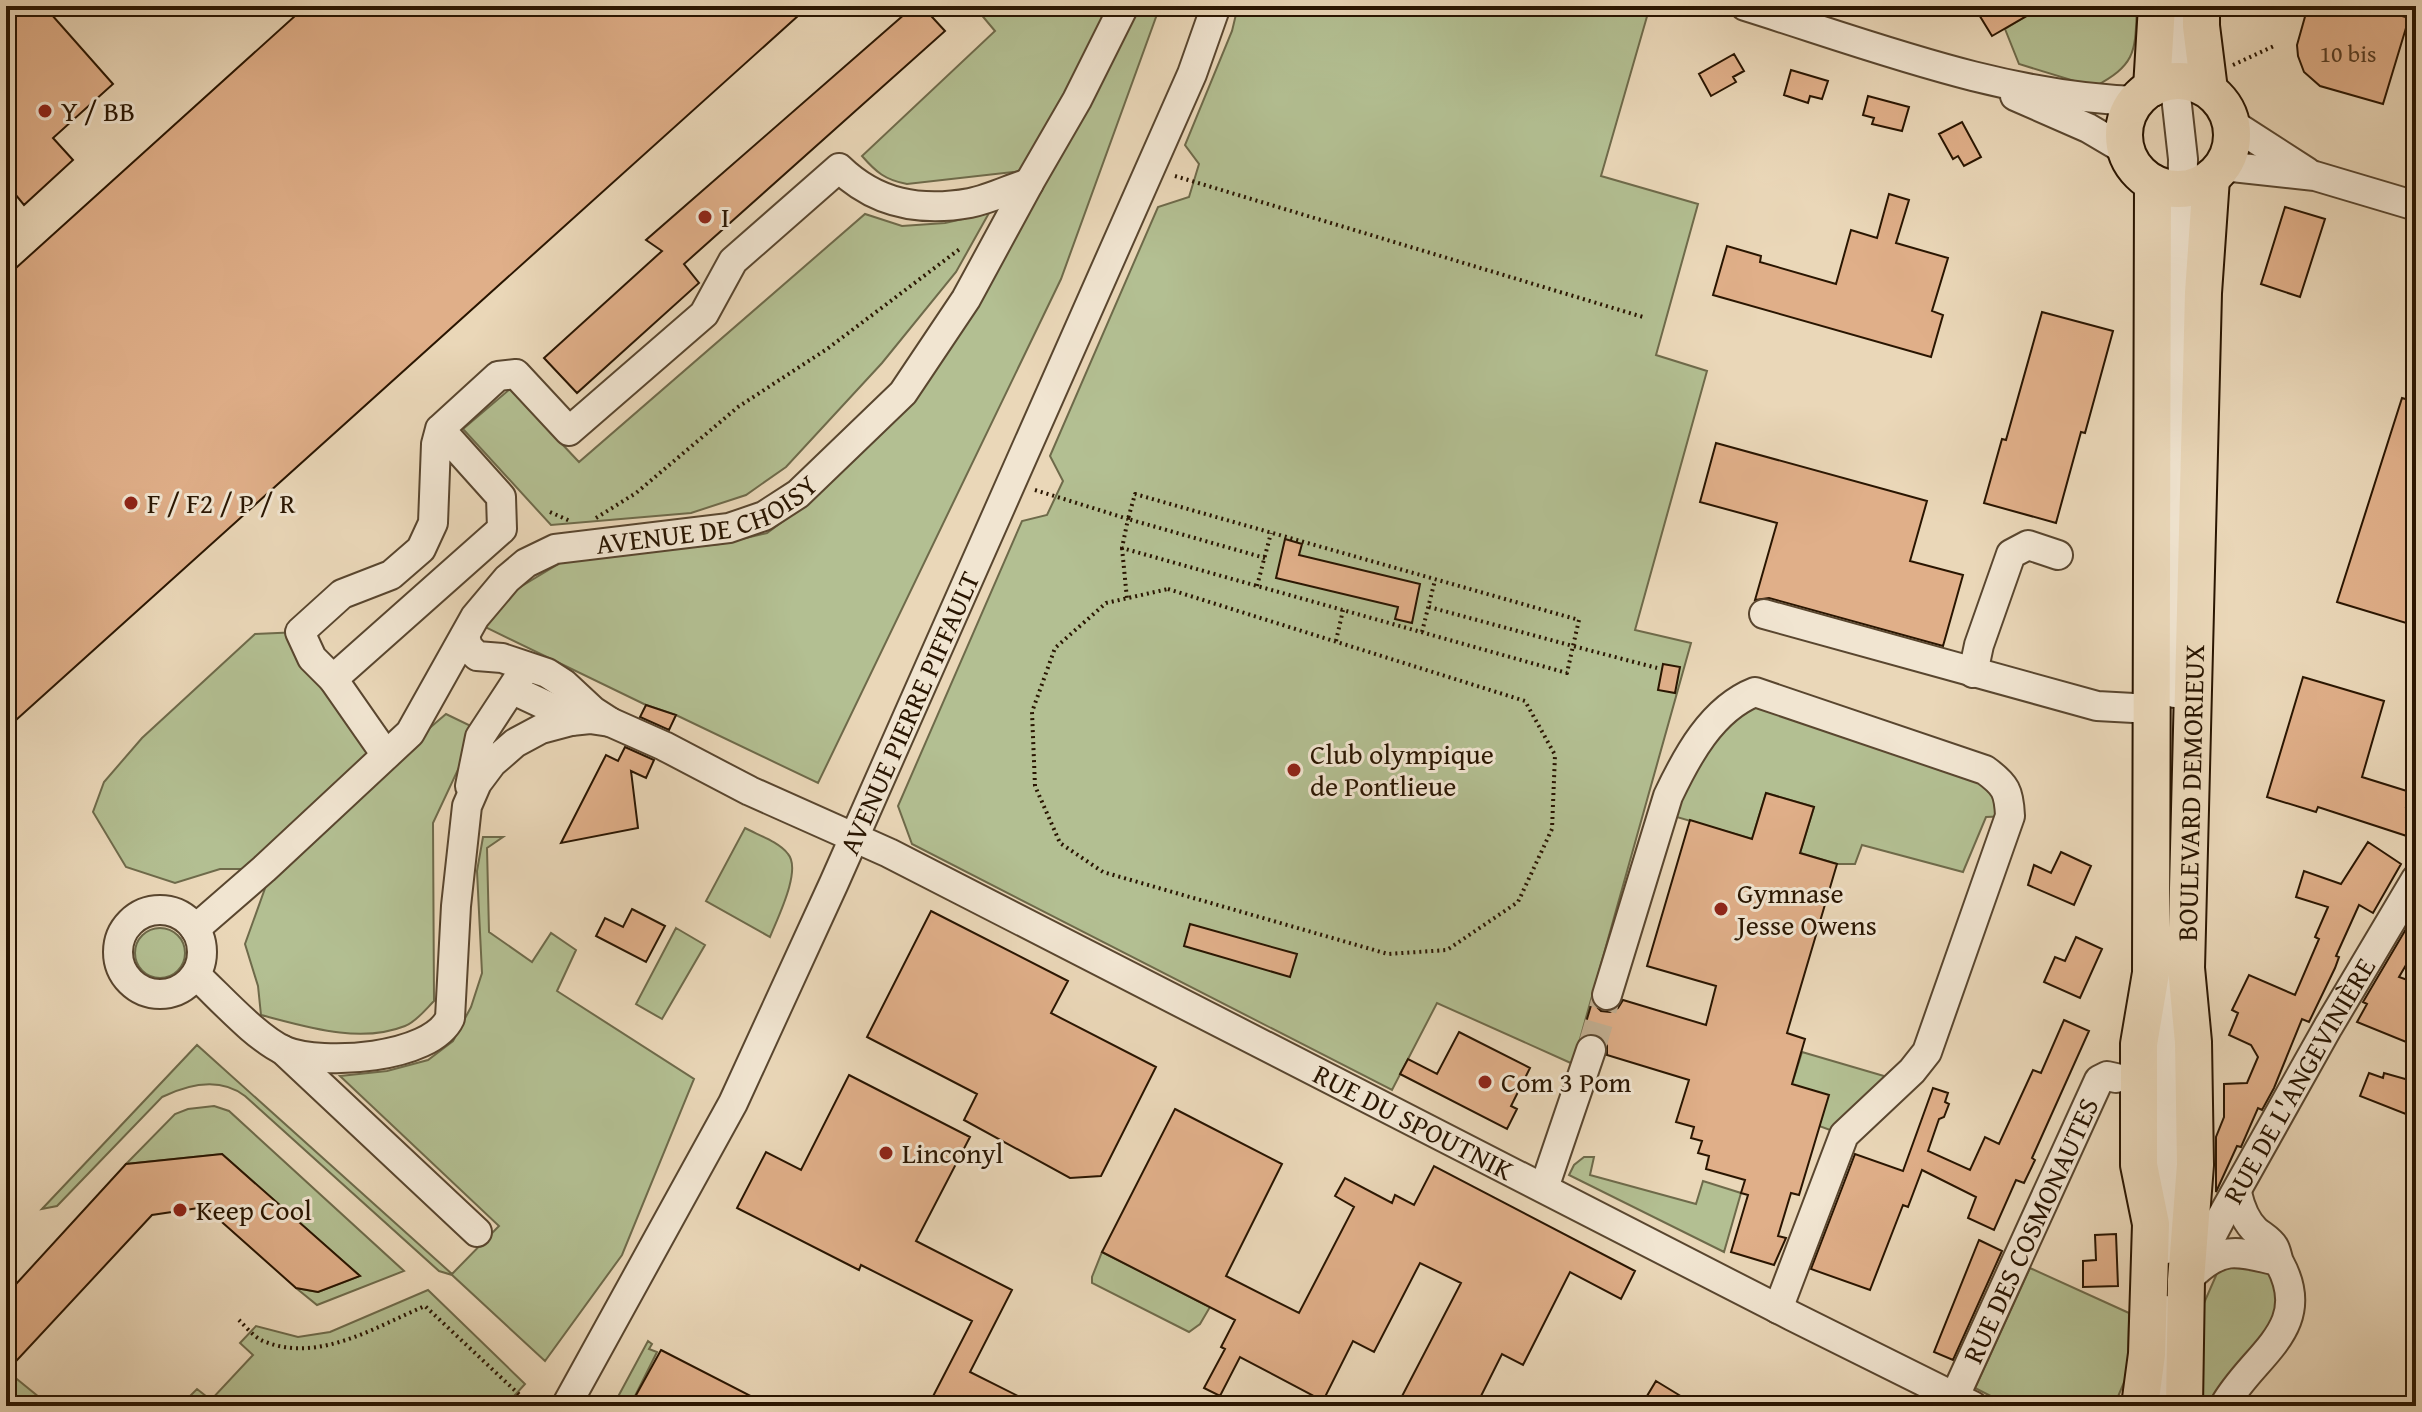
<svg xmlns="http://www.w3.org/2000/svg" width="2422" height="1412" viewBox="0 0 2422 1412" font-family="'Gentium Book Plus',serif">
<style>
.green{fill:#b3bf92;stroke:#6e6a4a;stroke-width:2}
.building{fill:#e0af89;stroke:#291501;stroke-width:2}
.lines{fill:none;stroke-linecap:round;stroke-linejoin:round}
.minor-tunnel{stroke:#c3b093;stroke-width:28;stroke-dasharray:28 14;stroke-linecap:butt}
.minor-casing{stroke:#59462f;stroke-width:32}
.major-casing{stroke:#291501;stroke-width:40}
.path{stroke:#291501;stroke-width:4;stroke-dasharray:2 4;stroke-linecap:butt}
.minor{stroke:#f1e5d1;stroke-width:28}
.major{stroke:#ead7b8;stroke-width:36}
.poi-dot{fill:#8f2418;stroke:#f1e5d1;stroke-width:3}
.labels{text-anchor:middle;stroke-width:6;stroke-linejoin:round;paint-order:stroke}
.number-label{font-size:24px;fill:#573c23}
.poi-label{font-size:28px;fill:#291501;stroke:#f1e5d1;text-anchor:start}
.street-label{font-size:28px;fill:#291501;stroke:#f1e5d1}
</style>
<rect width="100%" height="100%" fill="#ead7b8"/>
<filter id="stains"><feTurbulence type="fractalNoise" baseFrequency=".0025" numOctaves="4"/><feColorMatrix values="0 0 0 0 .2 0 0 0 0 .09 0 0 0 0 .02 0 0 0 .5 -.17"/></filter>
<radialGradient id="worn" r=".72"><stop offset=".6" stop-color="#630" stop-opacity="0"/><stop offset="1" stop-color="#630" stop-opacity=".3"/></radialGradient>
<path class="green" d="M974,6H1160L1061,279L818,783L676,715L646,705L485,627L512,592L565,560L720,544L767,533L806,504L909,397L1034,179L1013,172L907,184C885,180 876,172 862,156L995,31Z
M1238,6H1625L1648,13L1601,176L1698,204L1656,355L1707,371L1635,630L1691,643L1573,1064L1437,1003L1392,1090L912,844L898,806L1022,521L1047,515L1063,481L1050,456L1158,207L1189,197L1199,164L1185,145L1232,31Z
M2021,6H2137C2135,52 2137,64 2094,87L2019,64L2005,29L2026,16Z
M989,213L956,272L882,363L786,467L746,495L691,513L551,525L463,429L510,389L579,462L865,214L902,226L945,223Z
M300,632L387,757L411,744L446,714L477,729L433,823L434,1001C426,1009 416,1022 405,1026C360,1044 307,1027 261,1015L258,986L245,944L268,880L264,869H220L175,883L126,867L93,812L104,782L142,738L255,634Z
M1736,699L1985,770L2010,816L1986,817L1963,872L1862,845L1855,864H1837L1800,853L1814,807L1766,793L1752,839L1663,813Z
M745,828C758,835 779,842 788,854C802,870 777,919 770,937L706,901Z
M483,837H503L487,848L489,932L532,962L551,933L576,950L557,991L694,1079L622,1255L545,1361L452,1275L439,1271L245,1096C220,1077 189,1084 162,1097L57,1206L42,1209L197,1045L452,1274L499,1226L340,1076L387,1071L428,1060L453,1041L471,1007L482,973L477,871Z
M135 953a25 25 0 1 1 50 0a25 25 0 1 1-50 0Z
M676,928L705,945L662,1019L636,1004Z
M1802,1052L1901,1081L1844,1135L1819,1126L1792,1084Z
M214,1106L229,1111L404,1271L317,1305L296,1288L318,1292L360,1276L222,1154L126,1164L175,1114L188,1109Z
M1584,1157H1594L1590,1175L1696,1204L1703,1181L1741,1193L1724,1252L1569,1175L1574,1165Z
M1102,1252L1210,1307L1200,1324L1189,1332L1092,1283V1277Z
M2252,1253L2292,1296L2224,1406H2194L2197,1319L2218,1271Z
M2030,1268L2129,1313L2128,1373L2114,1406H2010L1975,1388Z
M428,1290L525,1384L505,1406H180L197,1389L211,1400L253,1355L240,1343L256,1326L298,1337L330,1332Z
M648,1341L652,1344L649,1349L657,1352L630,1406H613Z
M7,1371L50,1406H6Z"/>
<path class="building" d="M6,6H44L113,84L53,138L73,160L24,205L6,183Z
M306,6H809L6,729V277Z
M914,6H922L945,31L684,264L699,283L577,393L544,358L662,251L646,240Z
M1990,6H2044L1992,36L1978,13Z
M2308,6H2368L2409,18L2383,104L2320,86L2304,72L2298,56L2297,45Z
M1734,54L1744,71L1733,77L1736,82L1711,96L1699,74Z
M1791,70L1828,81L1822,99L1810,96L1808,103L1784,95Z
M1868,96L1909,107L1902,131L1872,124L1874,118L1863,115Z
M1962,122L1981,157L1964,166L1958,156L1953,159L1939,134Z
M1889,194L1909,200L1896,243L1948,258L1932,311L1943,315L1931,357L1713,295L1727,246L1761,256L1760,262L1836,284L1851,230L1877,238Z
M2285,207L2325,219L2300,297L2261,284Z
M2042,312L2113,331L2085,433L2081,432L2056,523L1984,503L2002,439L2006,440Z
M2402,398L2416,402V626L2337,602Z
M1716,443L1927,501L1910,561L1963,575L1943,646L1769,598L1755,600L1777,523L1700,502Z
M1285,539L1302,544L1299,555L1420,584L1412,623L1395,619L1398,607L1276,578Z
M1663,664L1680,667L1675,693L1658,690Z
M2303,677L2384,701L2362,777L2410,792L2406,807L2416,810V839L2318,807L2316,812L2267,797Z
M646,705L676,715L669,730L640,717Z
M625,747L654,760L646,778L631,771L638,828L561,843L606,755L618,761Z
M1766,793L1814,807L1800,853L1837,864L1787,1033L1805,1039L1792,1084L1829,1095L1799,1195L1791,1193L1778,1236L1786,1238L1774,1265L1731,1252L1748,1195L1741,1193L1745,1180L1706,1169L1709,1156L1698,1153L1702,1141L1691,1138L1694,1127L1676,1122L1689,1080L1607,1055V1046L1603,1038L1596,1034L1582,1036L1592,1002L1601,1011L1610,1012L1618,1008L1623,1000L1706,1025L1716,986L1647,966L1690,820L1752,839Z
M2368,842L2401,864L2373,913L2359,905L2336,956L2339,957L2335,968L2309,1022L2302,1019L2274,1088L2262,1110L2258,1108L2241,1147L2237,1146L2216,1192V1137L2224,1117V1084L2247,1083L2258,1057L2251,1045L2229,1035L2238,1013L2232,1010L2249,975L2295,995L2319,939L2315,937L2328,907L2296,897L2304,871L2341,884Z
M2061,852L2091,866L2074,905L2028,885L2034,865L2051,873Z
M632,909L665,926L646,962L596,936L605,918L623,927Z
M931,911L1068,981L1051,1013L1156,1067L1101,1176L1070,1178L964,1120L977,1094L867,1037Z
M2416,912V948L2399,977L2416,983V1046L2357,1022L2367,1004L2363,1002Z
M1190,924L1297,954L1290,977L1184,946Z
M2076,937L2102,949L2080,998L2044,982L2055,957L2065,961Z
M2064,1020L2089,1031L2032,1158L2035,1160L2024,1183L2016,1180L1994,1230L1968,1218L1976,1197L1922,1170L1908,1207L1903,1205L1870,1290L1811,1269L1855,1154L1903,1171L1933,1088L1948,1093L1945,1102L1949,1104L1944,1117L1939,1119L1928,1151L1970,1170L1985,1137L1999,1144L2033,1070L2041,1073Z
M1459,1032L1530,1068L1511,1106L1517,1109L1507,1129L1400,1074L1408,1059L1437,1074Z
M2369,1073L2383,1078L2384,1073L2416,1082V1118L2360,1096Z
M849,1075L970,1137L916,1241L1012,1290L970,1372L1038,1406H928L972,1321L861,1265L859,1270L737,1208L766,1152L801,1170Z
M1175,1109L1282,1164L1226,1276L1299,1313L1354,1207L1335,1196L1345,1178L1392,1203L1395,1195L1414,1205L1434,1166L1635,1271L1621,1299L1570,1272L1523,1365L1502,1354L1476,1406H1412L1400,1400L1461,1283L1420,1263L1374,1352L1353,1341L1323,1401L1240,1357L1220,1396L1204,1388L1225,1349L1221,1347L1235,1320L1102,1252Z
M222,1154L360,1276L318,1292L296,1288L205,1207L152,1215L6,1372V1295L126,1164Z
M2116,1234L2118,1286L2083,1287V1261L2096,1260L2095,1235Z
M1979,1240L2002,1251L1953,1360L1934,1352Z
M661,1350L770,1406H630Z
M1656,1381L1697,1406H1641Z"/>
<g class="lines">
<path class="minor-tunnel" d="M1591,1050L1607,995"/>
<g class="minor-casing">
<g id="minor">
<path d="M1745,6C1873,46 2003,97 2138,101"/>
<path d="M2015,96L2088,128L2127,151"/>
<path d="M2231,123L2307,172"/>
<path d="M2223,166L2315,176L2416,206"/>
<path d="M440,429L501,497L502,529L333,679L312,658L300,632L342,594L391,575L421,549L433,523L436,444L440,429L498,376L516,374L569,431L704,314L733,261L839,168C876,204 920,212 970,203C990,199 1010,189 1029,183"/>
<path d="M1764,614L2097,706L2152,709"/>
<path d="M465,636L468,647L477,656L502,658L547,673L564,684L593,711L610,722"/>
<path d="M1973,673L1979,645L2011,554L2028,545L2058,555"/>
<path d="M333,679L386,755"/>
<path d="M513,690L556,710L571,721"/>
<path d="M2175,693L2183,159L2176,96L2178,6"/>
<path d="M470,786L480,737L522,673L517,664"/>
<circle cx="160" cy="952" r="42"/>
<path id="s1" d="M195,929L264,869L410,733L475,617L507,579L526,563L555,549L729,528L764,516L798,494L903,393L966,299L1029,183L1077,100L1124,6"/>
<path id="s2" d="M196,975C219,996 257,1039 285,1051C322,1066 431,1059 450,1018L456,906L467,806L477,783L492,763L515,743L541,729L571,721L590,719L610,722L664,746L750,791L889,853L1792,1316L1973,1406"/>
<path d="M1607,995L1668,796C1687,756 1712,709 1755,692L1985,770C2006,785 2009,792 2010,816L1927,1052L1912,1071L1844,1135L1778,1309"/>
<path d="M283,1050L477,1232"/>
<path d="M1544,1188L1591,1050"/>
<path d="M2166,1249L2171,950"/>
<path id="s3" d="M2207,1261C2205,1244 2214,1232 2221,1218L2328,1027L2416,879"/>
<path d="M2194,1273C2225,1244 2241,1253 2278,1261"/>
<path id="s4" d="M1955,1396L2099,1080L2107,1076L2116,1078"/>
<path id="s5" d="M566,1406L733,1103L834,883L1192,74L1216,6"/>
<path d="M2164,1406L2165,1310"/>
<path d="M2224,1406C2252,1355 2315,1329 2280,1264C2277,1259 2277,1252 2274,1247C2270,1240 2262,1236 2256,1231C2245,1221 2240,1206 2237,1193"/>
</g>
</g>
<g class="major-casing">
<g id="major">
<path d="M2201,6V26L2209,90"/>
<circle cx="2178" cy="135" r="54"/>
<path d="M2152,88L2157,6"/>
<path d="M2140,1406L2147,1354L2151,1224L2139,1165V1044L2151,973L2153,183"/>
<path id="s6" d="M2184,1406L2186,1280L2195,1165L2193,1042L2186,968L2203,293L2211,178"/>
</g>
</g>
<path class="path" d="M2233,65L2274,46
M1175,176L1643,317
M1035,490L1128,519L1122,548L1567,673L1573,646L1657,668
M550,512L570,521
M596,518L636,493L738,407L827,349L961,248
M1122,548L1127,599
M1265,558L1128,519L1135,494L1579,620L1573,646L1429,607
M1257,586L1271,533
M1168,589L1525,701L1555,755L1552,829L1518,902L1447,950L1388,954L1103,872L1060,843L1035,786L1032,712L1055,648L1106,603Z
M1422,632L1435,580
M1336,641L1343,610
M239,1320C246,1327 254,1337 263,1341C318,1364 375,1327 425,1306L525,1400L519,1406"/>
<use href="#minor" class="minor"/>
<use href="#major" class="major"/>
</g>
<g class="poi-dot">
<circle cx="45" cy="111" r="8"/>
<circle cx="705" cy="217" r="8"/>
<circle cx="131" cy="503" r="8"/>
<circle cx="1294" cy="770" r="8"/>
<circle cx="1721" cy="909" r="8"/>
<circle cx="1485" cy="1082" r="8"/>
<circle cx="886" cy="1153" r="8"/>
<circle cx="180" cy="1210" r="8"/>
</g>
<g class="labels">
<g class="number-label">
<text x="2348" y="62">10 bis</text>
</g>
<g class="poi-label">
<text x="61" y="121">Y / BB</text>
<text x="721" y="227">I</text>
<text x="147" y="513">F / F2 / P / R</text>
<text x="1310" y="764">Club olympique<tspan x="1310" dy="32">de Pontlieue</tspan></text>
<text x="1737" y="903">Gymnase<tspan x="1737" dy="32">Jesse Owens</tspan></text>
<text x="1501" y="1092">Com 3 Pom</text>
<text x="902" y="1163">Linconyl</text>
<text x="196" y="1220">Keep Cool</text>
</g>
<g class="street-label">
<text dy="10" stroke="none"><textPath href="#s1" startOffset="688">AVENUE DE CHOISY</textPath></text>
<text dy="10" stroke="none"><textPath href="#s5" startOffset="774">AVENUE PIERRE PIFFAULT</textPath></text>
<text dy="10" stroke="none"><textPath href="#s6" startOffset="614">BOULEVARD DEMORIEUX</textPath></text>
<text dy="10" stroke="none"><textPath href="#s3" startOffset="204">RUE DE L'ANGEVINIÈRE</textPath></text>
<text dy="10" stroke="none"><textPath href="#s2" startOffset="1586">RUE DU SPOUTNIK</textPath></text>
<text dy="10" stroke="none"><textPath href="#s4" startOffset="182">RUE DES COSMONAUTES</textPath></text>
</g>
</g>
<rect width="2422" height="1412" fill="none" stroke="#ead7b8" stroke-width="32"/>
<rect x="8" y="8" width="2406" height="1396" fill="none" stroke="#291501" stroke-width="4"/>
<rect x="16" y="16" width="2390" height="1380" fill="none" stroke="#291501" stroke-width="2"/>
<rect width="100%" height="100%" filter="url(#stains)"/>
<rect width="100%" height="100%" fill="url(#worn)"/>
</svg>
